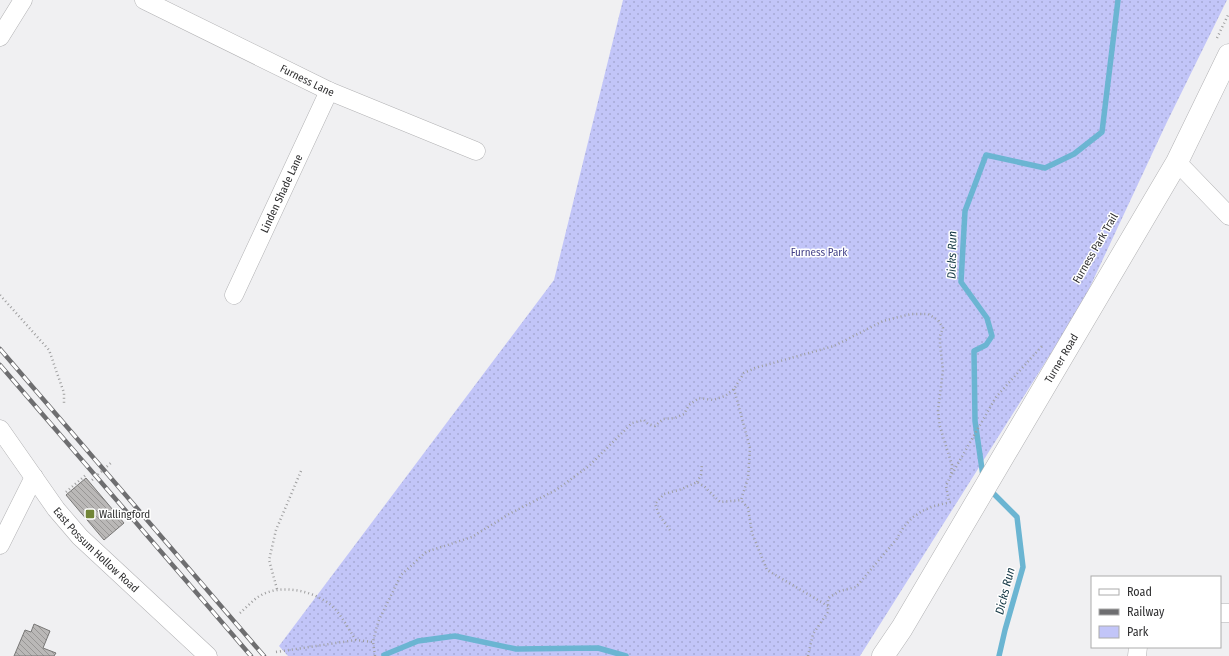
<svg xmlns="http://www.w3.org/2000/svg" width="1229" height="656" viewBox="0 0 1229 656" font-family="'Fira Sans Condensed',sans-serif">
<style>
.green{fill:url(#green-dots)}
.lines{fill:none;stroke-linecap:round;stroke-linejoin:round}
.stream{stroke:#6bb5d2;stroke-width:5.5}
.building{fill:url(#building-back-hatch);stroke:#787776}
.minor-casing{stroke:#b2b2b4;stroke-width:19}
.tertiary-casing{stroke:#b2b2b4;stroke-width:23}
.path{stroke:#9e9e9f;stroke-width:2.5;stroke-dasharray:1 3;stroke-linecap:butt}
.minor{stroke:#fff;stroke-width:18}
.tertiary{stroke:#fff;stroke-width:22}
.rail-casing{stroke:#6e6e70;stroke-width:4.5}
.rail{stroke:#fff;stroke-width:3;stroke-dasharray:9;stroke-linecap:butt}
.poi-dot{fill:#718536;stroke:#fff;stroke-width:1.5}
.labels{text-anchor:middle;stroke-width:3;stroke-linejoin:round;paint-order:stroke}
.street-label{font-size:11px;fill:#2f2f30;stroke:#fff}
.park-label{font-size:11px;fill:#444289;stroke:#fff}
.poi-label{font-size:11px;fill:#2f2f30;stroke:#fff;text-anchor:start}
.water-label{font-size:12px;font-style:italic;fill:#153845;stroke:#fff}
</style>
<defs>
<pattern id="green-dots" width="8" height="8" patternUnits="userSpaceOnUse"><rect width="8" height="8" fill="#c2c5f8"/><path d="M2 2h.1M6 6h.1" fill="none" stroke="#a7aad5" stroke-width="1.8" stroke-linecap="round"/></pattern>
<pattern id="building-back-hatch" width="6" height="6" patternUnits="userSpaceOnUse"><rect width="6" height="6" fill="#bab8b7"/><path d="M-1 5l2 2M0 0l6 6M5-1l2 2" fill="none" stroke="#989695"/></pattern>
</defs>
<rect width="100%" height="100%" fill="#f0f0f2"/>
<path class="green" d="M623,0H1227L1166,124L1082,304L860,656H288L279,646L554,280Z"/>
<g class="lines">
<path class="stream" d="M983,476L975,421L974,351L986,345L992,336L987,318L961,282L965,211L986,155L1045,168L1074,154L1102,132L1118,0
M990,490L1017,517L1023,567L1005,630L999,656
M384,655L418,641L455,636L516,649L598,648L626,656"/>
</g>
<path class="building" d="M86,478L124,523L104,540L66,495Z
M34,624L50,631L43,648L56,653L54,656H14L25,630L31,632Z"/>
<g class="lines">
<g class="minor-casing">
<g id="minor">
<path id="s1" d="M144,0L329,91L476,151"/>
<path d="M0,37L23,0"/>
<path d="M1177,162L1229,216"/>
<path id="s2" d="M234,295L329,91"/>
<path id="s3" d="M0,429L56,509L80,537L208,656"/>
<path d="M0,545L34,477"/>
<path d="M1220,613H1229"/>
<path d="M1137,656L1138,647"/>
</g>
</g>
<g class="tertiary-casing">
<g id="tertiary">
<path id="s4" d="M883,656L902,628L1177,162L1229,55"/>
</g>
</g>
<path class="path" d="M1217,38L1229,13
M0,295L49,350L64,393V405
M734,389L750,448L748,478L741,500L748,508L752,533L767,570L828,606
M952,474L996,397L1043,345
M92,480L112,462
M697,482L701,475L702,464
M66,492L87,474
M670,530L659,515L655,504L664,494L682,489L697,482L705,487L720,502L741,500
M277,589L269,560L276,530L301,471
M240,613C246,608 252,601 258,597C280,582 318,591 335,609C343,618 349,630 356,640
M276,652L356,640L373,642
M375,656L373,642L378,622L401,575L426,552L472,537L509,514L556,490L589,466L632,423L644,420L648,424L655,426L663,419L675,418L684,414L689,405L699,398L713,400L725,396L734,389L744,373L755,368L834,346L883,321L911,314H928L938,320L943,328L940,336V344L943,370L938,411L940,427L952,465L951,475L946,486L949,501
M808,656L813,634L828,612V598L840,591L856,587L896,540L903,528L912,518L922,511L934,506L951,502"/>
<use href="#minor" class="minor"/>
<use href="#tertiary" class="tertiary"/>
<g class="rail-casing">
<path id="rail" d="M0,349L264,656
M0,365L251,656"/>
</g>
<use href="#rail" class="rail"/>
</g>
<rect class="poi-dot" x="85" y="509" width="10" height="10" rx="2"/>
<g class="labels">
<g class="street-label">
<text dy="4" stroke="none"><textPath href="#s1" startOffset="182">Furness Lane</textPath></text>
<text dy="4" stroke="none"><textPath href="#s2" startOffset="112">Linden Shade Lane</textPath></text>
<text transform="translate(1095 248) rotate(-60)" y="4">Furness Park Trail</text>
<text dy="4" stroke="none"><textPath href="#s4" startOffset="347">Turner Road</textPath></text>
<text dy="4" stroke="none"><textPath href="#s3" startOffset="155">East Possum Hollow Road</textPath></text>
</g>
<g class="park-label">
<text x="819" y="256">Furness Park</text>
</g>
<g class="poi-label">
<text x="99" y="518">Wallingford</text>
</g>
<g class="water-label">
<text transform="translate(952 255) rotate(-89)" y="4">Dicks Run</text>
<text transform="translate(1005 591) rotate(-76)" y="4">Dicks Run</text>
</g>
</g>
<rect x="1091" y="576" width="130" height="72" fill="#ffffff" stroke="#acacac"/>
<rect x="1099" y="589" width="20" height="6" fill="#ffffff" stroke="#acacac"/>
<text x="1127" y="596" font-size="12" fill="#2f2f30">Road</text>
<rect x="1099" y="609" width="20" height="6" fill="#6e6e70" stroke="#acacac"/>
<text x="1127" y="616" font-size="12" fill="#2f2f30">Railway</text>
<rect x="1099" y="626" width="20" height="12" fill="#c2c5f8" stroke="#acacac"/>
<text x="1127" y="636" font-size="12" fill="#2f2f30">Park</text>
</svg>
